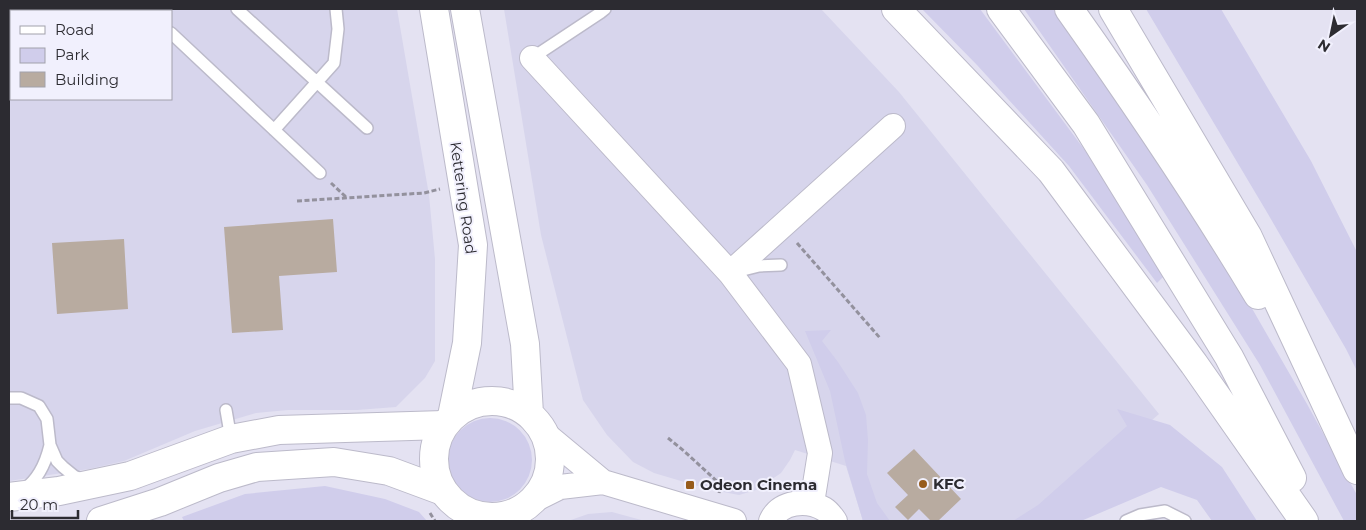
<svg xmlns="http://www.w3.org/2000/svg" width="1366" height="530" viewBox="0 0 1366 530" font-family="Montserrat,sans-serif">
<style>
.built{fill:#d7d5ec;fill-rule:evenodd}
.green{fill:#d0cdeb}
.building{fill:#b8aba0}
.lines{fill:none;stroke-linecap:round;stroke-linejoin:round}
.service-casing{stroke:#bcbaca;stroke-width:14}
.minor-casing{stroke:#bcbaca;stroke-width:26}
.tertiary-casing{stroke:#bcbaca;stroke-width:30}
.primary-casing{stroke:#bcbaca;stroke-width:30}
.trunk-casing{stroke:#bcbaca;stroke-width:30}
.path{stroke:#93919d;stroke-width:3;stroke-dasharray:5 2.5;stroke-linecap:butt}
.service{stroke:#fff;stroke-width:11}
.minor{stroke:#fff;stroke-width:24}
.tertiary{stroke:#fff;stroke-width:28}
.primary{stroke:#fff;stroke-width:28}
.trunk{stroke:#fff;stroke-width:28}
.poi-dot{fill:#975c1c;stroke:#f1f0fd;stroke-width:2}
.labels{text-anchor:middle;stroke-width:4;stroke-linejoin:round;paint-order:stroke}
.street-label{font-size:15px;fill:#2c2b31;stroke:#f1f0fd}
.poi-label{font-size:15px;font-weight:bold;fill:#2c2b31;stroke:#f1f0fd;text-anchor:start}
</style>
<rect width="100%" height="100%" fill="#e4e2f2"/>
<path class="built" d="M9,9H397L429,195L435,259V361L425,378L396,407L357,410H288L256,413L195,431L124,461L89,469L9,481ZM11,11H171V99H11Z
M504,9H821L899,92L1159,414L1036,521H863L846,466L795,450L790,460L781,473L756,490L739,495L708,489L654,473L633,462L607,435L583,400L541,235Z
M612,512L645,521H568L588,514Z"/>
<path class="green" d="M922,9H980L1095,164L1166,274L1157,283L1069,166L977,65Z
M1024,9H1053L1164,163L1242,291L1307,404L1357,495V521H1344L1260,365L1147,185Z
M1146,9H1221L1311,161L1357,252V371L1346,349L1268,214Z
M831,330L822,341L838,362L858,393L866,415L868,440L867,474L877,503L890,521H863L845,461L830,391L805,331Z
M1117,409L1170,425L1222,467L1257,521H1212L1197,500L1161,487L1081,521H1013L1038,505L1127,426Z
M448 460a42 42 0 1 1 84 0a42 42 0 1 1-84 0Z
M325,486L385,499L419,512L427,521H184L182,517L245,494Z"/>
<path class="building" d="M333,219L337,272L279,276L283,330L232,333L224,227Z
M124,239L128,309L57,314L52,243Z
M914,449L961,499L938,521H931L919,509L908,520L895,507L908,495L887,473Z"/>
<g class="lines">
<g class="service-casing">
<path id="service" d="M145,9L148,11
M237,9L367,128
M171,33L320,173
M532,58L600,13L605,9
M274,130L334,63L338,29L336,9
M739,271L759,266L781,265
M9,398H21L39,406L47,419L50,445L57,461L63,467L74,476L86,481
M226,410L231,439
M23,490C38,480 46,462 50,445
M1126,521L1140,515L1165,511L1185,521"/>
</g>
<g class="minor-casing">
<path id="minor" d="M532,58L730,273L799,364L820,453L812,503
M730,273L893,126
M544,433L603,482L734,521
M534,500L560,487L603,482
M771,521C780,501 807,499 824,509C829,512 832,517 835,521"/>
</g>
<g class="tertiary-casing">
<path id="tertiary" d="M9,497L59,491L130,476L231,439L279,430L444,425
M101,521L160,502L219,478L257,467L334,462L389,471L443,491"/>
</g>
<g class="primary-casing">
<path id="primary" d="M434,9L473,245L467,343L452,416
M465,9L525,344L529,414
M434 459a58 58 0 1 1 116 0a58 58 0 1 1-116 0Z"/>
</g>
<g class="trunk-casing">
<path id="trunk" d="M896,9L1051,171L1194,364L1304,521
M1001,9L1086,124L1229,357L1292,478
M1069,9C1135,102 1199,197 1258,295
M1113,9L1248,237L1357,470"/>
</g>
<path class="path" d="M331,183L346,197
M297,201L424,193L440,189
M797,243L880,338
M668,438L684,451L721,485L719,493
M430,513L435,521"/>
<use href="#service" class="service"/>
<use href="#minor" class="minor"/>
<use href="#tertiary" class="tertiary"/>
<use href="#primary" class="primary"/>
<use href="#trunk" class="trunk"/>
</g>
<g class="poi-dot">
<circle cx="923" cy="484" r="5"/>
<rect x="685" y="480" width="10" height="10" rx="2.5"/>
</g>
<g class="labels">
<g class="street-label">
<text transform="translate(463 198) rotate(82)" y="5">Kettering Road</text>
</g>
<g class="poi-label">
<text x="933" y="489">KFC</text>
<text x="700" y="490">Odeon Cinema</text>
</g>
</g>
<rect width="1366" height="530" fill="none" stroke="#2c2b31" stroke-width="20"/>
<rect x="10" y="10" width="162" height="90" fill="#f1f0fd" stroke="#a2a1ab"/>
<rect x="20" y="26" width="25" height="8" fill="#ffffff" stroke="#a2a1ab"/>
<text x="55" y="35" font-size="15" fill="#2c2b31">Road</text>
<rect x="20" y="48" width="25" height="15" fill="#d0cdeb" stroke="#a2a1ab"/>
<text x="55" y="60" font-size="15" fill="#2c2b31">Park</text>
<rect x="20" y="72" width="25" height="15" fill="#b8aba0" stroke="#a2a1ab"/>
<text x="55" y="85" font-size="15" fill="#2c2b31">Building</text>
<g transform="translate(1331 35) rotate(213)" stroke="#f1f0fd" stroke-width="4" paint-order="stroke">
<path d="M0-4L9 19L0 12L-9 19Z" fill="#2c2b31"/>
<text y="-8" font-size="14" font-weight="bold" text-anchor="middle" fill="#2c2b31">N</text>
</g>
<path d="M12 510v8h66v-8" fill="none" stroke="#2c2b31" stroke-width="2.5"/>
<text x="20" y="510" font-size="15" fill="#2c2b31" stroke="#f1f0fd" stroke-width="4" paint-order="stroke">20 m</text>
</svg>
